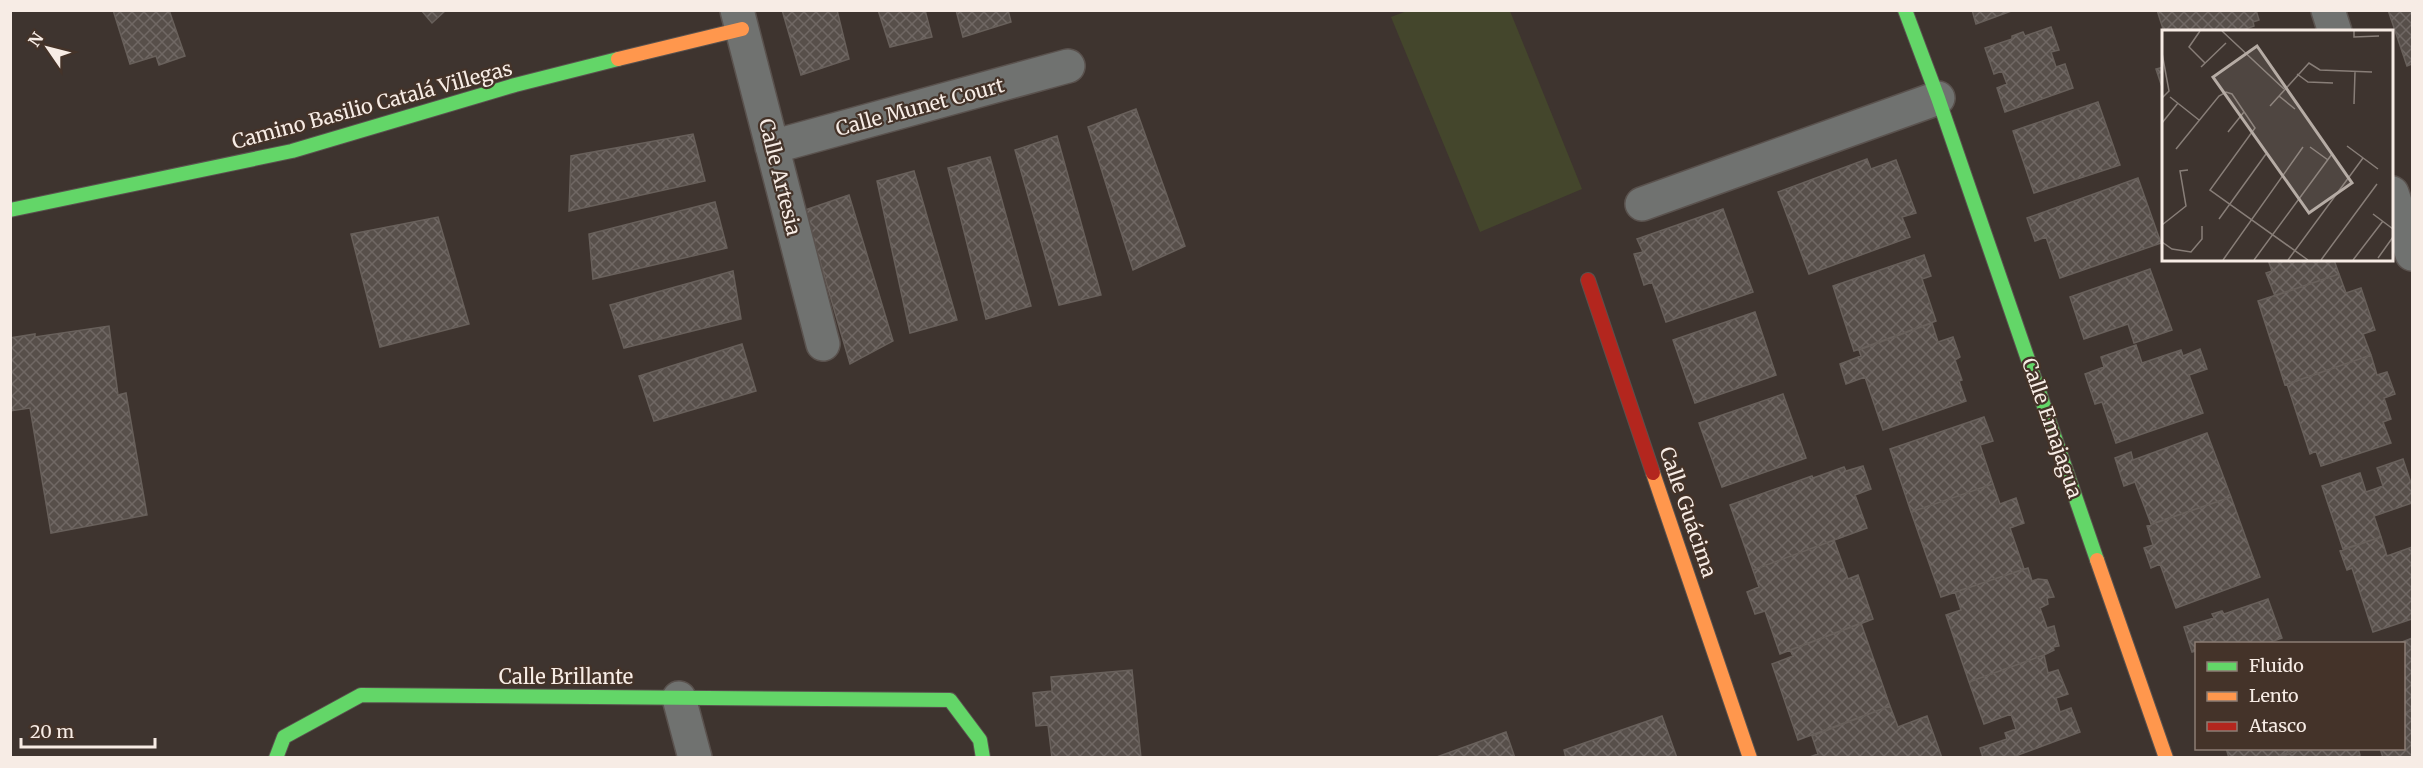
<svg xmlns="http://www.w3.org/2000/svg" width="2423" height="768" viewBox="0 0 2423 768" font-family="Merriweather,serif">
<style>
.green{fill:#44462c}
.building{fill:url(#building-cross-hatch);stroke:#68605b;stroke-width:1.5}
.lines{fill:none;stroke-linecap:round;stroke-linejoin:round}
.street-casing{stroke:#5a524e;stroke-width:36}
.fast-casing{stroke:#5a524e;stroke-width:16}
.slow-casing{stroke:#5a524e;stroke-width:16}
.jam-casing{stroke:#5a524e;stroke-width:16}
.street{stroke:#707270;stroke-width:33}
.fast{stroke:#63d668;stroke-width:14}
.slow{stroke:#ff974d;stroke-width:14}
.jam{stroke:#b3261e;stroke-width:14}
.labels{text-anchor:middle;stroke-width:4.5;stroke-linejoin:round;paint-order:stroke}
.street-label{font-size:20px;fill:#f7ece5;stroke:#443329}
.inset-road{fill:none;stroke:#887e78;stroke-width:1.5}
.view{fill:#b6aca5;fill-opacity:0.15;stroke:#b6aca5;stroke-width:3}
.inset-edge{fill:none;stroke:#f7ece5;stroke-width:3}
</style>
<defs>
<pattern id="building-cross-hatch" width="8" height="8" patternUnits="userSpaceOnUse" patternTransform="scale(1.5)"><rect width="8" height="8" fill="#574f4a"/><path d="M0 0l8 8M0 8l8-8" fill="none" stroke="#706864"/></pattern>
</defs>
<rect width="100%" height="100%" fill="#3e342f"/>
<path class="green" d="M1407,11H1510L1582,189L1480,232L1391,17Z"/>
<path class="building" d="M113,10H169L185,56L159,65L156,56L130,64Z
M421,10H446L432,23Z
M782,10H837L849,59L801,75Z
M878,10H925L932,37L890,47Z
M956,10H1008L1011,22L963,37Z
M1972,10H2014L1976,24Z
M2157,10H2256L2259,20L2253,22L2254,26L2238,32H2164Z
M2388,10H2412V64L2407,66Z
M2051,27L2059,50L2051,52L2056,67L2065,64L2073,88L2005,112L1997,88L2007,84L2002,71L1994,74L1985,48L2012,39V36L2023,32L2025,36Z
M2164,67V93L2156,69Z
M2098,102L2120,165L2034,193L2013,131Z
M1136,109L1185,246L1133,270L1088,127Z
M693,134L705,181L569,211L571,156Z
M1057,136L1101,295L1059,305L1015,150Z
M990,157L1031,306L986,319L948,168Z
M1867,159L1871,169L1896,160L1916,213L1902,217L1910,237L1809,274L1778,192Z
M914,171L957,320L910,333L877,181Z
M2138,178L2161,243L2060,278L2046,237L2035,241L2027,218Z
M849,195L893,341L850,364L805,210Z
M715,202L727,248L593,279L589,234Z
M1723,209L1753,292L1666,322L1652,282L1644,285L1634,254L1643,252L1637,239Z
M438,217L469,324L380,347L351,234Z
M1924,255L1931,276L1922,279L1936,321L1854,351L1833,286Z
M2268,260H2334L2339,274L2275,296L2266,273L2272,271Z
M2150,269L2172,330L2134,343L2128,324L2084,339L2070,297Z
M733,271L741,319L624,348L610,305Z
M2339,274L2346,293L2361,288L2375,330L2363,334L2371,355L2285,385L2258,301Z
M1755,312L1776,375L1695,403L1673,340Z
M1932,323L1938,342L1953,337L1960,357L1955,360L1962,380L1959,381L1966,401L1883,430L1865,377L1846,384L1840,364L1861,356L1859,350Z
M109,326L118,395L126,393L147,515L51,533L30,408L10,411V338L35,334V337Z
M742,344L756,391L654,421L639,376Z
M2136,345L2142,363L2181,350L2183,356L2200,349L2207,369L2189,375L2203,413L2116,443L2102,402L2095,404L2085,374L2104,367L2101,357Z
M2371,355L2377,375L2387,372L2395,394L2384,398L2391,419L2383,422L2391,443L2321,466L2316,451L2310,454L2287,384Z
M1783,394L1806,458L1722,487L1699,423Z
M1984,417L1993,441L1980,445L1993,484L1911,512L1890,449Z
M2207,433L2231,497L2151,524L2135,482L2124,486L2115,458L2131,452L2133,460Z
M2403,459L2412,486V503L2374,516L2381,537L2343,549L2322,486L2360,473L2366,492L2383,486L2377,468Z
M1863,466L1871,489L1855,495L1867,528L1753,570L1730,505L1812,476L1813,478L1844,467L1846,471Z
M1993,484L2000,504L2016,498L2024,523L2010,528L2024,569L1941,597L1911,512Z
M2231,497L2260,577L2176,608L2160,564L2151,568L2144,548L2153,545L2147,526Z
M2381,537L2387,556L2412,547V619L2373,632L2352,568L2347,570L2340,551Z
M1834,540L1848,579L1858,575L1873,619L1780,654L1765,611L1755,614L1747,592L1759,587L1753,570Z
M2028,568L2032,581L2038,579L2047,580L2054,597L2047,598L2048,604L2040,608L2047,628L2054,626L2059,646L2053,647L2054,650L2044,655L1969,682L1946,615L1961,610L1955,592Z
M2268,599L2282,638L2265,644H2196V651L2192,652L2184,627L2214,618L2212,614L2222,611L2224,614Z
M1861,623L1890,706L1798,740L1772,664L1793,656L1790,650Z
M2412,638V710L2404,713V644H2397Z
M2044,655L2048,673L2058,670L2068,694L2056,698L2060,712L2071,708L2080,732L2010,758H1983L1980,748L2007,739L2005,733L2016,729L2011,714L1984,724L1969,682Z
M1132,670L1141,758H1052L1048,725L1036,726L1033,693L1052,691L1051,677Z
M1890,706L1898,727L1927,716L1942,758H1807L1818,754L1812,736Z
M2412,710V758H2383L2380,748H2404V713Z
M1662,716L1677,758H1566L1564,750Z
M1506,732L1515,758H1434Z
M2226,748H2298L2275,758H2229Z
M2302,748H2358L2360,755L2353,758H2279Z"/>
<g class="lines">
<g class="street-casing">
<path id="street" d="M737,10L823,344
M2328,10L2335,32
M772,147L1068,66
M2392,193L2412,254
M1642,204L1938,98
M679,698L695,758"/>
</g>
<g class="fast-casing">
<path id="fast" d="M1905,10L1938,98L2097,560
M10,210L292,151L515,85L618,59
M276,758L284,737L361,695L950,700L980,740L983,758"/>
</g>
<g class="slow-casing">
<path id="slow" d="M618,59L742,29
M1653,473L1750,758
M2097,560L2166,758"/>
</g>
<g class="jam-casing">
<path id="jam" d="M1588,280L1653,473"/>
</g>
<use href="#street" class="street"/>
<use href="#fast" class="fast"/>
<use href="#slow" class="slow"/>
<use href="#jam" class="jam"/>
</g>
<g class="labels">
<g class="street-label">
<text transform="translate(372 105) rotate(-15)" y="7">Camino Basilio Catalá Villegas</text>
<text transform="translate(920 107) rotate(-15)" y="7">Calle Munet Court</text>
<text transform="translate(780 177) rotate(76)" y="7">Calle Artesia</text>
<text transform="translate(2052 428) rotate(71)" y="7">Calle Emajagua</text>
<text transform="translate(1688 512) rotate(71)" y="7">Calle Guácima</text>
<text x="566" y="684">Calle Brillante</text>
</g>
</g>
<g transform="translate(2162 30)">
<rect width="231" height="231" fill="#3e342f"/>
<path class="inset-road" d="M38,1L27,17L43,33M60,1L122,59M192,1V7L217,6M0,23L7,61L0,68M39,37L64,13M135,44L146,52L171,53M117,66L133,79M8,67L37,90M192,74L193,42M108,76L147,33L158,40L210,42M0,93L16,73M66,102L82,82M185,116L216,139M148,117L166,130M14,119L57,66L64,62L70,64L93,98L48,160L146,230M211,184L231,199M57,189L104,124M0,195L24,176L18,141L26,140M0,212L10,219L29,222L40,209V196M216,228L231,207M61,230L141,117M92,230L170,124M126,230L201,128M159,230L215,154M191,230L221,191"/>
<path class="view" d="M95,16L190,153L147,183L51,47Z"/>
<rect width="231" height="231" class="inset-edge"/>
</g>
<rect width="2423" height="768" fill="none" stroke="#f7ece5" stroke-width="24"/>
<rect x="2195" y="642" width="210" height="108" fill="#443329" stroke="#8c7d74" stroke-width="1.5"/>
<rect x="2207" y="662" width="30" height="9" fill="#63d668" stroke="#8c7d74" stroke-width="1.5"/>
<text x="2249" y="672" font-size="18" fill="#f7ece5">Fluido</text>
<rect x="2207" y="692" width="30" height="9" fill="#ff974d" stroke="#8c7d74" stroke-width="1.5"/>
<text x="2249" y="702" font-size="18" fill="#f7ece5">Lento</text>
<rect x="2207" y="722" width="30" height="9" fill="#b3261e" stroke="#8c7d74" stroke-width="1.5"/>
<text x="2249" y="732" font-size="18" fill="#f7ece5">Atasco</text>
<g transform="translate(48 48) rotate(305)" stroke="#443329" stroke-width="4.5" paint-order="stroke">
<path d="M0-4.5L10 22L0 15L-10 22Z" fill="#f7ece5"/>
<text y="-9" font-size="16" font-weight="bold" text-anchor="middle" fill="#f7ece5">N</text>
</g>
<path d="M21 738v9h134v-9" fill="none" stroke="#f7ece5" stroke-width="3"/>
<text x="30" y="738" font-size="18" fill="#f7ece5" stroke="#443329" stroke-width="4.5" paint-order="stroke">20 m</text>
</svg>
